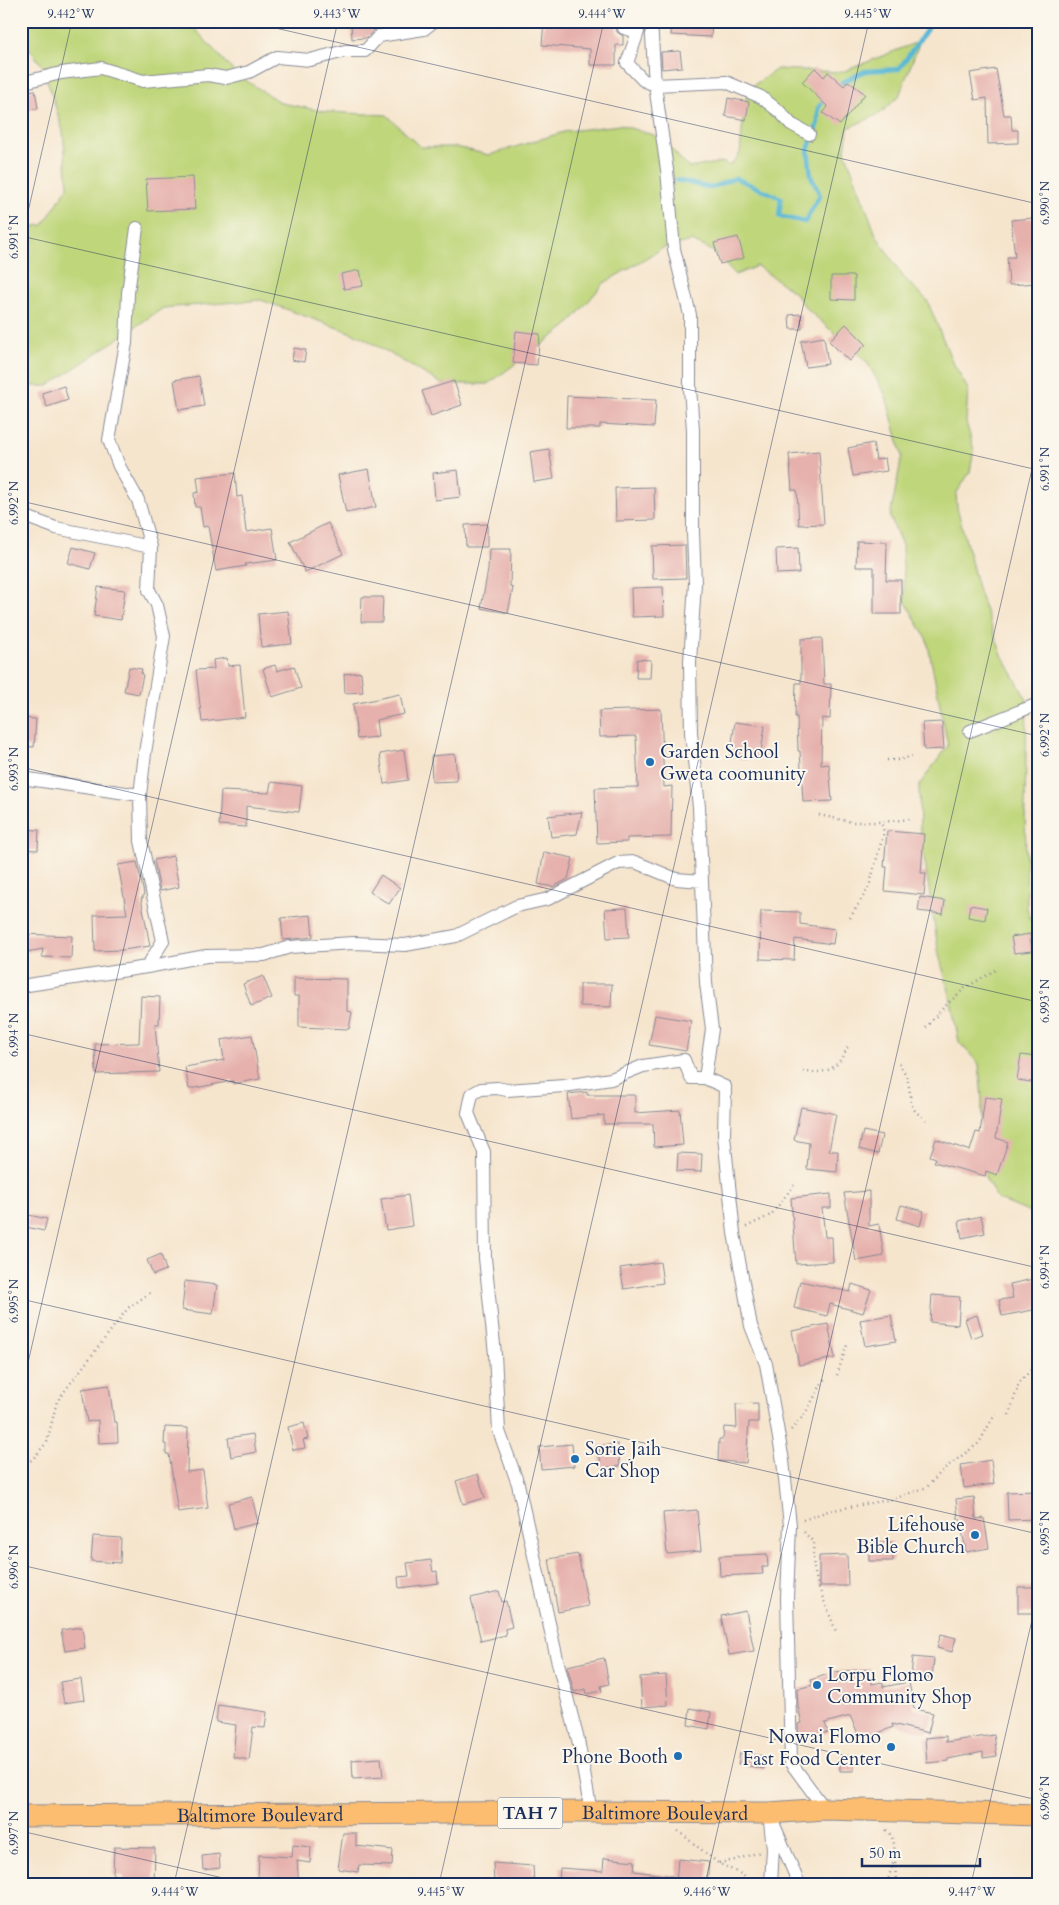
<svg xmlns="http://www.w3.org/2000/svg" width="1059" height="1905" viewBox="0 0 1059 1905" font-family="Cardo,serif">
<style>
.green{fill:#bfd67a;stroke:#6d826c}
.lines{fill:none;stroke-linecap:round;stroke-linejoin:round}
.stream{stroke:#57b7d5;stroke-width:4.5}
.building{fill:#e6b0ac}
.minor-casing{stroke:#888a96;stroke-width:14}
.trunk-casing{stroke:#888a96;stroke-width:23}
.path{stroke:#888a96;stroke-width:2.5;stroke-dasharray:1 4;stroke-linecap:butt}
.minor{stroke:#fff;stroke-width:12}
.trunk{stroke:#fcbd6f;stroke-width:21}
.ticks{fill:none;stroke:#1b2f5e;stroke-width:1;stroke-opacity:0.45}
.poi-dot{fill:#1f6fb2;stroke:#fbf7ec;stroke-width:2}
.labels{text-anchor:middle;stroke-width:4;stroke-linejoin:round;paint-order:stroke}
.shield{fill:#fbf7ec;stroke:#5e6b89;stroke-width:1}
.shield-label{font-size:18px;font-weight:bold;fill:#1b2f5e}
.poi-label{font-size:19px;fill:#1b2f5e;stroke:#fbf7ec;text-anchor:start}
.street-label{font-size:19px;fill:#1b2f5e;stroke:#fbf7ec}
.neatline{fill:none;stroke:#1b2f5e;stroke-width:2}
.ticks-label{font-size:12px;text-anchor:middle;fill:#1b2f5e}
</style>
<rect width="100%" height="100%" fill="#fbf7ec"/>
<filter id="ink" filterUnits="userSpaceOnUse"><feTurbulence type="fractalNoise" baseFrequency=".02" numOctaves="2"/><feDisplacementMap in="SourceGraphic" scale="10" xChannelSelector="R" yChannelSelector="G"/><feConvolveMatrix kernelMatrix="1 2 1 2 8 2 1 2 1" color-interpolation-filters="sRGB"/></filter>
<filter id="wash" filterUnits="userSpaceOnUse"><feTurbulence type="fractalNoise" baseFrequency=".0096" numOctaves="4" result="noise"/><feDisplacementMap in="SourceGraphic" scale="20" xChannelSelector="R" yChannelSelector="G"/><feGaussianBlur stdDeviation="1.12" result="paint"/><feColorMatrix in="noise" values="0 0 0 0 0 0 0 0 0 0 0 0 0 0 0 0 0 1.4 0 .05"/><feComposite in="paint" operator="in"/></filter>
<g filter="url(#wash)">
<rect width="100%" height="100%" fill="#f6e5cd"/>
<path class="green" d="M21,21H184L195,29L236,74L281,103L327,112L387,115L420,147H456L489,155L567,131L620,125L660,137L689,168L722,162L730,166L740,153L744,110L748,89L777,69L842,72L920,41L899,96L881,113L848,128L845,151L876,235L904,278L927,300L952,361L968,389L966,422L974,450L970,472L956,494L957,507L979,592L1002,655L1027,700L1025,808L1027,909L1038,941V1216L997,1199L978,1164L981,1144L982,1100L979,1064L959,1042L949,991L939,955L920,830L919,785L948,746L927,640L905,601L902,545L890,517L902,456L886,396L867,362L806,308L794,292L757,266L735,275L713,251L692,241L663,248L604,283L567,326L488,384H442L360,336L261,300L163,308L48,386H21V228L43,225L68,187L63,131L43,67L21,37Z"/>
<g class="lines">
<path class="stream" d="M837,85L865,71L899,69L932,22L935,21
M676,180L711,188L735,178L781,198L779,216L805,222L820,195L811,176L808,150L818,122V108L826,98"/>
</g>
<g id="blocks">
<path class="building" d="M351,21H375V29L366,38L352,39Z
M544,21L616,23L617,32L623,36V45H616V65H590V49L542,45Z
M672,21H712L711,37L671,35Z
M680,51L682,67L662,69L661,52Z
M815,68L824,77L828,72L844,86L848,81L865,94L840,125L823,113L828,107L802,82Z
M996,69L1004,115H1011L1012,130H1018V143L988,144L987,98L975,100L970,73Z
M35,90L38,108L21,112V92Z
M728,98L749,102L746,120L725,116Z
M193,177L195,209L148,211L146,179Z
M1033,218L1038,256V283L1009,285L1007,257H1015L1011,220Z
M738,237L744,258L720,264L714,243Z
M360,270L363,286L344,289L341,274Z
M831,276H854V300L831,299Z
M801,314L802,329H790L789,315Z
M846,324L866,344L849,361L829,341Z
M516,331L540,334L537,365L513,363Z
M824,337L828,364L806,367L801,341Z
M294,348L306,350L304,362L292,360Z
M199,376L204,406L179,410L174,380Z
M454,381L462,405L431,416L422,391Z
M64,386L68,400L47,407L42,393Z
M567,396L656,400L654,427L600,424V428H566Z
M873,443L876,460L885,458L887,471L853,476L848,448Z
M549,449L554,479L534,482L530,452Z
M819,451L824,524L799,525L797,490H792L789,454Z
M369,469L376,507L346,513L338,475Z
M458,470L461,497L435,500L433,473Z
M235,473L237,497L242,496L246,532L272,528L277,560L245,564L246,566L216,571L208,526L203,527L200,507H195L194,493L199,492L197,477Z
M654,487L655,520L616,521L615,488Z
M328,523L343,554L305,572L290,542Z
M487,524V547H466L465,525Z
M857,541L887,542L886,580H901V614H874V567H856Z
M685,545L686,578L653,579L652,546Z
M73,547L95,553L90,569L68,563Z
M798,548L799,573L777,574L776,549Z
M489,549H511L510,587L513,588L508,613L481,608L488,570Z
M98,587L125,590L121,620L94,616Z
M663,587L664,616L632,617L631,588Z
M362,597H383L382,622H361Z
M288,611L292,644L261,647L258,614Z
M822,638L824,684H831L830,719L822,718L821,765L829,764L832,801L803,802L800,751H798L797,717H795L796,683H801V639Z
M227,658L228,666L240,665L245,717L202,722L196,670L214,669L213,660Z
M637,659L651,660L650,678H636Z
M275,665L277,671L294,666L301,688L272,697L263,669Z
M129,667L142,669L141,674L143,675L139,694L124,691Z
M361,672L363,692L345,693L344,674Z
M400,694L404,714L376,720L378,737L357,739L353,704Z
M661,709L664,787L672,786L671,837L627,838V842L597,843L595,788L638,787L636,736L600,737L599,711Z
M21,718L36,719L34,747L21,746Z
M735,722L765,726L760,758L747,756V759L730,756Z
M942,722L944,749L924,750L922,723Z
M404,750L408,780L384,784L380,754Z
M455,754L457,781L432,782L431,756Z
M271,782L302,786L299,812L246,806V827L219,825L221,791L269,793Z
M582,812L577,834L551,837L548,816Z
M21,829L39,830L38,850L21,849Z
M887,831L924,834L921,873H926L924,895L885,891L887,867H884Z
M544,852L573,858L568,879L553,887L538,884Z
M173,856L179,887L160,891L154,860Z
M137,862L144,894L143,895V898H141L150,946L123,950L95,951L94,915L127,914L118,865Z
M381,875L400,888L389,904L370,892Z
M920,897L945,901L943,914L918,911Z
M970,905L987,908L985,920L968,917Z
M627,908L629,937L607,938L605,909Z
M761,911L800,912V924L835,929L833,944L795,939L794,960L760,959Z
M311,915L313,937L283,940L281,918Z
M21,934L72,936L71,958L42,957L43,949L21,953Z
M1030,934L1032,951L1014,953L1011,937Z
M263,976L272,998L251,1006L243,984Z
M294,978L347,979V1011L352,1012L349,1029L299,1027V996H294Z
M580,984H612L611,1007L580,1006Z
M141,996L160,997L159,1024H155L159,1072L96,1074L95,1044L139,1043Z
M655,1015L691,1021L686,1051L649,1045Z
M252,1035L260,1079L233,1084V1081L189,1089L185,1067L224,1060L221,1040Z
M1021,1055L1038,1057V1083L1017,1080Z
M587,1092V1095H635V1113L680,1110L683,1145L654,1147L653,1124H604V1115L571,1119L568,1094Z
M985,1097L1002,1099L996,1138L1008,1142L997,1175L986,1171L985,1176L934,1162L936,1158L930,1156L936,1139L970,1151L976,1132L980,1133Z
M801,1107L836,1114L829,1151H838L837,1172L807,1169L809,1143L794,1140Z
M863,1131L882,1135L878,1154L859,1149Z
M678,1153L702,1154L701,1172L677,1171Z
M869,1191V1226L879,1224L884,1256L856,1261L844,1193Z
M831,1194V1208H822L825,1237H832L833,1262L796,1264L791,1198Z
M408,1195L412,1226L386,1230L381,1199Z
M901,1205L924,1211L920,1226L897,1219Z
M29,1215L47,1219L44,1231L26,1227Z
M981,1216L985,1233L962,1238L959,1221Z
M161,1254L166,1270L153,1275L147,1260Z
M660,1262L663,1283L624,1289L620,1268Z
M1038,1278V1309L1002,1316L999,1300L1013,1298L1010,1284Z
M185,1281L217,1285L213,1314L182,1310Z
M800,1281L850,1292L852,1284L871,1290L863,1313L830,1304L827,1316L794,1308Z
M932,1295L960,1297L958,1325L930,1322Z
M891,1315L896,1341L865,1346L860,1320Z
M977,1315L983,1334L971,1338L965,1319Z
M828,1324L835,1358L799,1365L792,1331Z
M109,1385L114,1422H117L118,1442L99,1443L98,1420L87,1422L82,1389Z
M758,1403V1422H749L746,1463L718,1461L719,1439H723L724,1427L737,1428L736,1404Z
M304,1423L308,1439L303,1440L305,1448L293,1450L288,1427Z
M165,1427L188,1428L187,1472L203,1470L208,1508L178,1512L169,1454H166V1444H164Z
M253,1434L256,1452L231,1457L228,1438Z
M572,1444L574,1466L541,1469L539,1447Z
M618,1444L620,1466L601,1468L599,1446Z
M991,1460L994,1484L964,1488L961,1465Z
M478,1474L485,1498L463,1504L456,1481Z
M1038,1491V1519L1008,1520L1007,1492Z
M252,1497L258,1523L234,1529L228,1503Z
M974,1497L976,1519L984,1518L989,1548L966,1552L960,1519H958L956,1499Z
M697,1510L701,1551L667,1554L663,1513Z
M93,1536L121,1538L120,1563L91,1561Z
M869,1542H892L893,1561H869Z
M578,1554L588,1606L558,1612L549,1559Z
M767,1554L768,1567H762L763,1574L720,1576L719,1556Z
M847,1555L848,1586H819V1556Z
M431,1560L433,1572L437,1571L438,1583L399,1588L398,1577L409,1576L407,1563Z
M1018,1587H1038V1613H1018Z
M499,1591L502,1602L506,1601L512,1627L505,1629L506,1635L481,1641L471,1598Z
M746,1611L754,1651L729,1655L721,1616Z
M82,1627L85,1648L65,1651L61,1630Z
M941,1634L956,1638L952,1652L937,1648Z
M913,1657L934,1659L932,1678L911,1676Z
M604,1658L609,1684L601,1686L602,1691L587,1694L586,1689L574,1692L567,1666Z
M871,1669L872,1684L883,1682V1687L909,1682L914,1709L933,1713L928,1733L892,1724L893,1727L861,1740L850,1716L825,1723L828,1732L799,1741L798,1724L802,1723L798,1707L797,1689L813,1685L811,1680L834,1672Z
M666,1675L668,1705L642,1707L640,1677Z
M81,1679L84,1700L64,1703L60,1682Z
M218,1705L267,1712L265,1728L253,1727L249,1760L233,1757L236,1725L216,1722Z
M690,1708L711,1712L709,1729L688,1725Z
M994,1735L997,1756L983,1758V1752L948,1759V1761L927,1763L925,1738L946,1736V1742Z
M740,1753L766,1756L764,1769L738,1764Z
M840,1756H854V1771H840Z
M381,1758L383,1777L353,1779L352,1760Z
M343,1833H356V1846L393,1850L392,1866L359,1865L358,1872L338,1869Z
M293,1845L311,1847L310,1863L297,1861L299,1884H281L280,1878H258L259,1855L292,1857Z
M114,1847L155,1848L154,1884H123L124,1876L113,1875Z
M219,1854L220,1868L203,1870L202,1856Z
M604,1858L635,1861L634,1871L672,1876L671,1884H559L560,1868L603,1871Z
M678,1859L709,1862L707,1884H676Z
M493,1863L533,1866L534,1884H494Z"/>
</g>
</g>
<g filter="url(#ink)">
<use href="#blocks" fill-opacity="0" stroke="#888a96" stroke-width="1"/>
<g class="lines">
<g class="minor-casing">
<path id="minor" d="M624,21V28L638,32L627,63L643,80L655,85L726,82L761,97L780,112L791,124L809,134
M21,83L61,73L101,68L143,81L208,75L226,78L249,72L277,57L310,60L345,51H365L379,36L424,29L434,21
M21,515L56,528L151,547
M970,731L1038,704
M21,778L140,795
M147,967L206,956L264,955L290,947L353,943L405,945L456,936L517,906L548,899L618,863L635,862L676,879L702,881
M21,986L147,967L163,941L141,841L140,795L145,753L164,636L157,605L149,590L151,547L138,500L119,466L109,440L126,343L128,293L137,228
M705,1078L725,1087L724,1136L734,1233L751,1326L766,1364L783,1461L790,1525L787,1598L791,1763L825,1809
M591,1812L578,1740L557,1659L518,1484L499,1431L495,1354L485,1258L484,1152L468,1113L472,1094L481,1089L497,1088L507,1090L564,1086L611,1079L643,1066L684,1060L691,1078H705L712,1029L706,983L699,807L691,733L690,662L695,583L693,533V430L690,388V315L674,249L667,170L655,85L651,21
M771,1884L773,1848L769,1813L799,1884"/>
</g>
<g class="trunk-casing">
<g id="trunk">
<path id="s1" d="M21,1816L591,1812L769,1813L825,1809L1038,1815"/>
</g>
</g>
<path class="path" d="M887,760H899L912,756
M819,815L852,822H881L911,819
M850,918L869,887L884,832L881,822
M926,1028L943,1008L965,988L997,969
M899,1063C902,1069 907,1075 908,1082C913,1103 906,1106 926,1120
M803,1072C829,1073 836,1071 848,1046
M746,1227L771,1215L794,1185
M837,1375L848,1342
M1009,1415L1019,1383L1038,1362
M791,1430L805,1414L826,1376
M21,1464L32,1460L47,1442L57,1401L128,1308L150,1293
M803,1520L828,1511L893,1499L927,1487L944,1469L979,1443L995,1414
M804,1532L814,1543C809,1577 826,1601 836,1632
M886,1830C902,1843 891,1868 887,1884
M678,1831L718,1863L741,1874L754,1884
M895,1857L896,1884
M719,1863L735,1860L760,1852"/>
<use href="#minor" class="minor"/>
<use href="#trunk" class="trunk"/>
</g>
</g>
<path class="ticks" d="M245,21L1038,204M21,236L1038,470M21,242L72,21M21,501L1038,736M21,767L1038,1002M21,1033L1038,1268M21,1299L1038,1534M21,1393L338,21M21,1565L1038,1800M21,1831L249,1884M174,1884L604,21M439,1884L869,21M705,1884L1038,443M971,1884L1038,1594"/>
<g class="poi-dot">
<circle cx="650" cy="762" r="5"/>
<circle cx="575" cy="1459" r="5"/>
<circle cx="975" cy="1535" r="5"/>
<circle cx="817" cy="1685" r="5"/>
<circle cx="891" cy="1747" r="5"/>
<circle cx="678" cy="1756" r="5"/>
</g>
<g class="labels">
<rect class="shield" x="497.5" y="1797.5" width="65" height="31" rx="4"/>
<g class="shield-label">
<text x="530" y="1819">TAH 7</text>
</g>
<g class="poi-label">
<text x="660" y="758">Garden School<tspan x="660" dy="22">Gweta coomunity</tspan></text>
<text x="585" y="1455">Sorie Jaih<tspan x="585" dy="22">Car Shop</tspan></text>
<text x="965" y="1531" text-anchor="end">Lifehouse<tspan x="965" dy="22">Bible Church</tspan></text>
<text x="827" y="1681">Lorpu Flomo<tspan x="827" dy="22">Community Shop</tspan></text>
<text x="881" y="1743" text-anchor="end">Nowai Flomo<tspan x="881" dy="22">Fast Food Center</tspan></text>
<text x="668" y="1763" text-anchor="end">Phone Booth</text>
</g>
<g class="street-label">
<text dy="7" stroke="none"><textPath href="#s1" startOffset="644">Baltimore Boulevard</textPath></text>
<text dy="7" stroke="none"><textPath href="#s1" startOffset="239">Baltimore Boulevard</textPath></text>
</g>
</g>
<rect width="1059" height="1905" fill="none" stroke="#fbf7ec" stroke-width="55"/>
<path d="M862 1858v8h118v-8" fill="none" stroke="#1b2f5e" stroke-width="2.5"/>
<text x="869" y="1858" font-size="15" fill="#1b2f5e" stroke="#fbf7ec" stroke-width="4" paint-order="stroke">50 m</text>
<rect x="28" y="28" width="1004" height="1850" class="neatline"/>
<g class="ticks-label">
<text x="71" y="18">9.442°W</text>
<text x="337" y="18">9.443°W</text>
<text x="602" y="18">9.444°W</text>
<text x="868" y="18">9.445°W</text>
<text transform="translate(1045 203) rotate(-90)" y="4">6.990°N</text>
<text transform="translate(14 237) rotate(-90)" y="4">6.991°N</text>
<text transform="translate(1045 469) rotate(-90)" y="4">6.991°N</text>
<text transform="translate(14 503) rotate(-90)" y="4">6.992°N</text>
<text transform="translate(1045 735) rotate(-90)" y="4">6.992°N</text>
<text transform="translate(14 769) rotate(-90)" y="4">6.993°N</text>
<text transform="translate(1045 1001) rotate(-90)" y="4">6.993°N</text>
<text transform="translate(14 1035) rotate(-90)" y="4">6.994°N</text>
<text transform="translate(1045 1267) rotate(-90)" y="4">6.994°N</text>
<text transform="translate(14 1301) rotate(-90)" y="4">6.995°N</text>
<text transform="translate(1045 1533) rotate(-90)" y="4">6.995°N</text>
<text transform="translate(14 1567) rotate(-90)" y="4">6.996°N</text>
<text transform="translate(1045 1798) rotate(-90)" y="4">6.996°N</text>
<text transform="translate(14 1833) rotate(-90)" y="4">6.997°N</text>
<text x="175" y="1896">9.444°W</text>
<text x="441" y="1896">9.445°W</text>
<text x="707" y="1896">9.446°W</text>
<text x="972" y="1896">9.447°W</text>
</g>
</svg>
